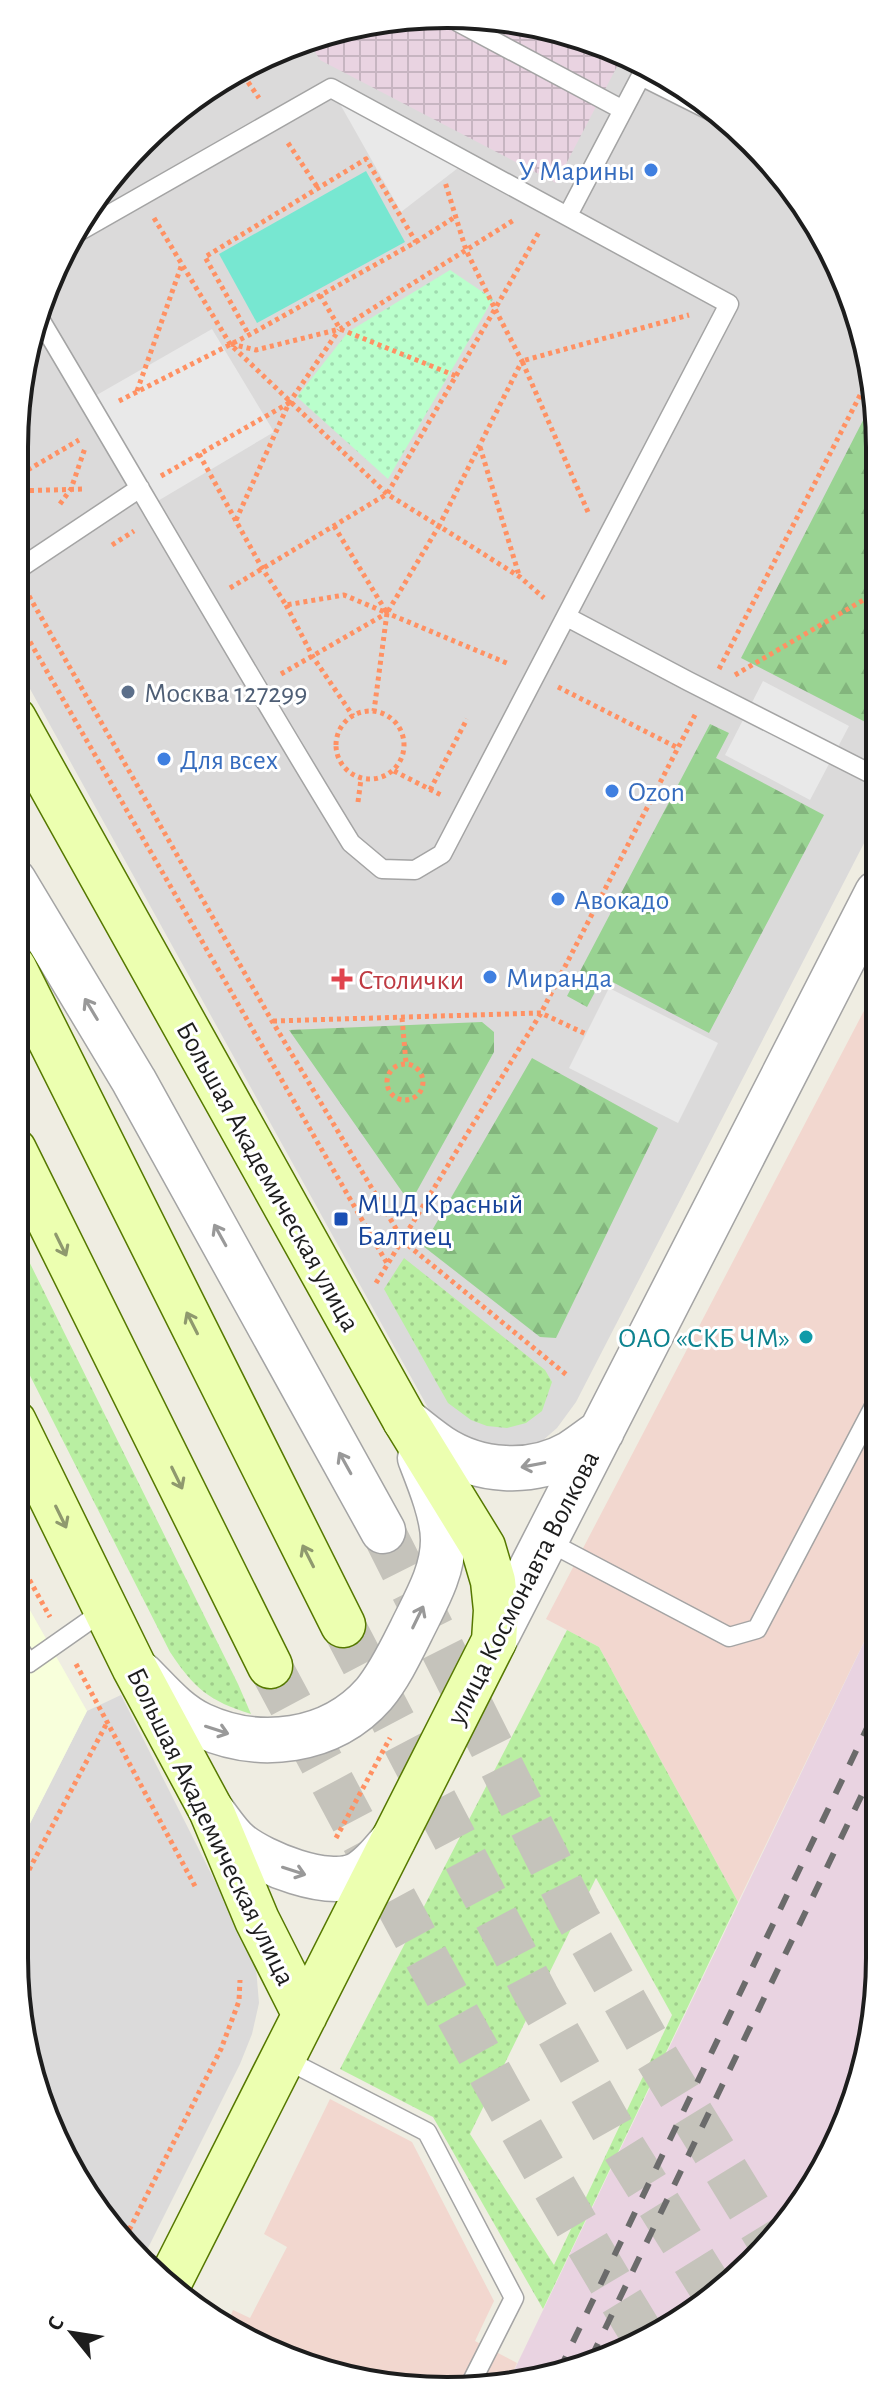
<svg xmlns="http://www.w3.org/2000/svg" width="894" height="2405" viewBox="0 0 894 2405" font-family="'Alegreya Sans',sans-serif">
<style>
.residential{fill:#dbdada}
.commercial{fill:#f2d7cf}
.industrial{fill:url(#industrial-grid)}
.education{fill:#f8ffdb}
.railway{fill:#e9d3e1}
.grass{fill:url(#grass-dots);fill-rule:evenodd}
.forest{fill:url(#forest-firs)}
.park{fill:url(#park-dots)}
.pitch{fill:#77e7d1}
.parking{fill:#e9e9e9}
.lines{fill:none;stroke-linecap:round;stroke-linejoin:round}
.tertiary-tunnel{stroke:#c5c3bb;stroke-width:44;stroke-dasharray:44 22;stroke-linecap:butt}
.secondary-tunnel{stroke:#c5c3bb;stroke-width:44;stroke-dasharray:44 22;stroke-linecap:butt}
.service-casing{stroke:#a4a4a4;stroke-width:21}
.tertiary-casing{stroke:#a4a4a4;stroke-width:47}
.secondary-casing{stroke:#557800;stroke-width:47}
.path{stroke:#ff9163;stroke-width:5;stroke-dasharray:4 4;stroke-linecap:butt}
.service{stroke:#fff;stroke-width:18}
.tertiary{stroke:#fff;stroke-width:44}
.secondary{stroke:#ecffb0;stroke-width:44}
.rail{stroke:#6b6b6b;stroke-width:6;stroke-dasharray:16 16;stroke-linecap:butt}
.oneway{stroke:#999}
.oneway2{stroke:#8f996e}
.shop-dot{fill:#3f7fe0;stroke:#fff;stroke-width:3}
.service-dot{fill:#5c6f8a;stroke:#fff;stroke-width:3}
.health-dot{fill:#e0444e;stroke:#fff;stroke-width:3}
.transit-dot{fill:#1a4fb4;stroke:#fff;stroke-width:3}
.culture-dot{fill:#0f9aa8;stroke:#fff;stroke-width:3}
.labels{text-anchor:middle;stroke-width:6;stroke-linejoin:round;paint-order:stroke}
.shop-label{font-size:28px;fill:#366cbe;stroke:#fff;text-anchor:start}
.service-label{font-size:28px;fill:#4e5e75;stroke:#fff;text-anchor:start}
.health-label{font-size:28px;fill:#be3a42;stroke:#fff;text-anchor:start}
.street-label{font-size:28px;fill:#1d1d1d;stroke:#fff}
.transit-label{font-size:28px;fill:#164399;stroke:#fff;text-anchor:start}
.culture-label{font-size:28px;fill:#0d838f;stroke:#fff;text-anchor:end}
.rim{fill:none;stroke:#1d1d1d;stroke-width:4}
</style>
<defs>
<pattern id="industrial-grid" width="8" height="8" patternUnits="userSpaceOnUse" patternTransform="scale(2)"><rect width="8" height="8" fill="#e9d3e1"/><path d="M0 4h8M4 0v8" fill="none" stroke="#c7b5c1"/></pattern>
<pattern id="grass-dots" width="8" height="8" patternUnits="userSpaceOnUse" patternTransform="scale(2)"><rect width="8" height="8" fill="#b9efa2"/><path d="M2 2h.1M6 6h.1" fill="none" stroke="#9fcc8b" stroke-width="1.8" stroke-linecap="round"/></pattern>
<pattern id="forest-firs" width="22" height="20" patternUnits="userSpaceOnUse" patternTransform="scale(2)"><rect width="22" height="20" fill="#99d392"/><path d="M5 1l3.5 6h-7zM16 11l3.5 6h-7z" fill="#83b57d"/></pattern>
<pattern id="park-dots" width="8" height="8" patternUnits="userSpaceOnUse" patternTransform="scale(2)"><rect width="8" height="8" fill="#baffcc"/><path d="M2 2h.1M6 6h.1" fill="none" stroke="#9fdaaf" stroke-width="1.8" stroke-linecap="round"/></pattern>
</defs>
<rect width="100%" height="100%" fill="#efede2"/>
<path class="residential" d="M391,18L560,29L687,87L773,162L836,256L876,390L877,818L576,1402L557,1428L541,1442L517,1451L470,1449L432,1415L14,660V447L29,334L104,183L231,72Z
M121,1695L237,1925L256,1968L259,2003L252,2034L240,2064L142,2260L121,2243L37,2098L14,1958V1855L87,1711Z"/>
<path class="commercial" d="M878,984L879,1611L738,1902L599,1647L546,1619Z
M330,2099L412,2142L494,2301L475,2341L517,2363L508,2383L390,2387L231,2333L225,2328L233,2310L250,2318L287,2247L264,2234Z"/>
<path class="industrial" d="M391,18L560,29L622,57L556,183L320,60L311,45Z"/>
<path class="education" d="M14,1582L87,1711L14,1855Z"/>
<path class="railway" d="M879,1611L880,1958L865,2071L791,2221L687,2318L532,2383H508Z"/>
<path class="grass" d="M14,1231L238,1684L251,1714C209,1701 194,1688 170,1652L14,1344Z
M404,1258L545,1370L552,1382L542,1411L526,1423L507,1428L487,1426L471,1420L448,1403L384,1289Z
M567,1630L599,1647L738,1902L543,2309L433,2117L340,2069ZM596,1878L672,2015L554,2265L470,2134Z"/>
<path class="forest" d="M876,395L877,723L875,727L741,658Z
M710,724L729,733L716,758L824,815L709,1033L603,977L587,1007L567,996Z
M482,1022L494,1032V1052L413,1198L403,1193L289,1030Z
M532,1058L658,1128L556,1338L540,1337L423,1246Z"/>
<path class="park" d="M450,270L493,299L388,479L297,397L348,332Z"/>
<path class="pitch" d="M366,171L405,242L257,323L219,254Z"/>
<path class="parking" d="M331,88L467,161L401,212Z
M212,329L274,432L151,505L88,400Z
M763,681L849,726L810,800L725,755Z
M609,988L718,1043L678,1123L569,1068Z"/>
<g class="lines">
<path class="tertiary-tunnel" d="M383,1531L577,1917L654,2053L769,2241"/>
<path class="secondary-tunnel" d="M343,1625L537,1996L615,2134L714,2293
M270,1666C391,1892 509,2118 643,2336"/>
<g class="service-casing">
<path id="service" d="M458,22L623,110
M568,215L641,76L721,116
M38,316C143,492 244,669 351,843L382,869L415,870L442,854L729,304L331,88L80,231
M14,572L140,488
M567,617L688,681L877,777
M545,1540L729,1637L757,1629L879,1397
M14,1641L29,1663L106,1609
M283,2058L427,2132L514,2298L470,2385"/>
</g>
<g class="tertiary-casing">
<path id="tertiary" d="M14,881L134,1081L383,1531
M405,1420C416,1429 428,1439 440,1447C478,1472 531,1476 571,1453C582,1446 592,1438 602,1431
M494,1641L877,893
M141,1674C160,1693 177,1714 201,1725C259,1752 331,1743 374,1694C389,1676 401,1651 411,1631C425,1602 443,1573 443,1540C443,1515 429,1481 420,1458
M211,1810C219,1820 228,1835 239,1844C263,1863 327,1889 357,1875C372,1867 383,1852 393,1840"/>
</g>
<g class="secondary-casing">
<path id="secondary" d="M14,719L405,1420L483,1547L493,1581L496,1610L494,1641L169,2283
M14,968L343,1625
M14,1150L270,1666
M14,1422L134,1667L211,1810L257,1920L305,2015"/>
</g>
<path class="path" d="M239,69L259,98
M288,143L318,188
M154,218L230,344L387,494L439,526L522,361L495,309L539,232
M416,242L455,217
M320,295L340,329L456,376
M231,344L256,350L340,329L514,220
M137,391L182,264
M119,401L249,335L416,242L366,159L205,257L249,335
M480,447L519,575
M199,454L262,568L286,605L344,595L387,613L374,711
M161,476L289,403
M14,478L79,440
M14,491L86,489
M60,504L71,489L85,448
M588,512L522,361L689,315
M236,520L289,403L339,330
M334,526L387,613L439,526L520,577L544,598
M112,545L134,531
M230,588L387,494L495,309L466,250L445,182
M29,596L272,1021L404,1242L568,1376
M286,605L313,657L353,716
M14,614L388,1265
M719,669L871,374
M281,674L387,613L509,664
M735,675L877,592
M558,687L678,748
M336 745a34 34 0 1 1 68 0a34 34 0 1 1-68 0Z
M394,771L443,796
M430,790L467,719
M358,802L361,779
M402,1018L406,1063
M273,1021L541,1013L586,1034
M387 1082a18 18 0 1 1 36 0a18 18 0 1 1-36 0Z
M376,1283L541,1013L696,713
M14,1552L50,1617
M76,1664L196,1888
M336,1838L390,1738
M14,1898L108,1721
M122,2244L221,2049L239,2001L240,1980"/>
<use href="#service" class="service"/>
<use href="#tertiary" class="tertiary"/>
<use href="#secondary" class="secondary"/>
<path class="rail" d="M591,2358L880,1757
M559,2371L879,1703"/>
</g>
<defs><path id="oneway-shaft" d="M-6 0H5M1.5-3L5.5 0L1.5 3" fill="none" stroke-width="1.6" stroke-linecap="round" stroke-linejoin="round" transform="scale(2)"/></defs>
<g class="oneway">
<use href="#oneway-shaft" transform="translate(91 1009) rotate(-121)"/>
<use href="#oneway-shaft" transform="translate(220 1235) rotate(-119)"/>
<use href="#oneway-shaft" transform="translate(345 1463) rotate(-119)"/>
<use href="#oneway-shaft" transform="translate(533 1465) rotate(169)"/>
<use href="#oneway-shaft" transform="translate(418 1617) rotate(-64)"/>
<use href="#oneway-shaft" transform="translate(217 1730) rotate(18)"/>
<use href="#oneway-shaft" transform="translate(294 1871) rotate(18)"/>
</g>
<g class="oneway2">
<use href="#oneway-shaft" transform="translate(61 1245) rotate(64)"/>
<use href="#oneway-shaft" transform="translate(192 1323) rotate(-117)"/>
<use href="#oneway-shaft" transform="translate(177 1478) rotate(64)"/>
<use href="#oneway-shaft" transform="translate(61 1517) rotate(64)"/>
<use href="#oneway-shaft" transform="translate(308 1556) rotate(-117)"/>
</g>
<g class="shop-dot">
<circle cx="651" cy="170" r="8"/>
<circle cx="164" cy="759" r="8"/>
<circle cx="612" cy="791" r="8"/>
<circle cx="558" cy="899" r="8"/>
<circle cx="490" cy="977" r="8"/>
</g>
<circle class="service-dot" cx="128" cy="692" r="8"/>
<path class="health-dot" d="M338 967h8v8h8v8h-8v8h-8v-8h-8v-8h8z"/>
<rect class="transit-dot" x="333" y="1211" width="16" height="16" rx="4"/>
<circle class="culture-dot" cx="806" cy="1337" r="8"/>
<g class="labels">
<g class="shop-label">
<text x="635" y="180" text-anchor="end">У Марины</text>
<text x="180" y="769">Для всех</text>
<text x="628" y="801">Ozon</text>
<text x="574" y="909">Авокадо</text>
<text x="506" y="987">Миранда</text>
</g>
<g class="service-label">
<text x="144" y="702">Москва 127299</text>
</g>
<g class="health-label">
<text x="358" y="989">Столички</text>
</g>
<g class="street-label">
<text transform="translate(269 1176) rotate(61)" y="10">Большая Академическая улица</text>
<text transform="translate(522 1587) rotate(-63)" y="10">улица Космонавта Волкова</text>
<text transform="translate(212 1826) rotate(64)" y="10">Большая Академическая улица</text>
</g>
<g class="transit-label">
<text x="357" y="1213">МЦД Красный<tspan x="357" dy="32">Балтиец</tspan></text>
</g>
<g class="culture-label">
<text x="790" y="1347">ОАО «СКБ ЧМ»</text>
</g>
</g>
<path d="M0 0H894V2405H0ZM447 28H447A419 419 0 0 1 866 447V1958A419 419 0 0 1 447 2377H447A419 419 0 0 1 28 1958V447A419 419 0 0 1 447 28Z" fill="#fff" fill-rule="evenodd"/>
<path class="rim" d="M447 28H447A419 419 0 0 1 866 447V1958A419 419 0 0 1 447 2377H447A419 419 0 0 1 28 1958V447A419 419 0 0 1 447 28Z"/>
<g transform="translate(72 2333) rotate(300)" stroke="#ffffff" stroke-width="6" paint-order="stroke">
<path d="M0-6L14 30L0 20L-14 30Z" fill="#1d1d1d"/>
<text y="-12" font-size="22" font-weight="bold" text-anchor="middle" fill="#1d1d1d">С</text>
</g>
</svg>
